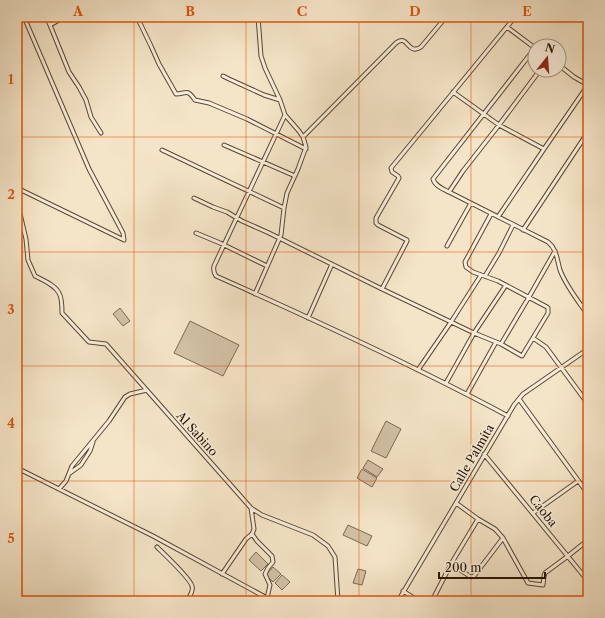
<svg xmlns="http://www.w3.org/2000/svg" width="605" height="618" viewBox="0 0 605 618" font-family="'Libre Caslon Text',serif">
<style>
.green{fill:#d2c1a6;stroke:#7c6a53}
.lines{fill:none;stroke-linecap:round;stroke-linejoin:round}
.minor-casing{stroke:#5a4732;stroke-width:5}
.minor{stroke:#f8eedb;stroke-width:3}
.grid{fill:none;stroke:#de550b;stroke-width:1;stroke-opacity:0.55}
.labels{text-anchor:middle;stroke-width:3.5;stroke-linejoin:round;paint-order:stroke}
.street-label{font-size:12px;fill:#261200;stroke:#f8eedb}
.neatline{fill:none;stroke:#de550b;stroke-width:1.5}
.grid-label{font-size:13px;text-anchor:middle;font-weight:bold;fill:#de550b}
</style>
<rect width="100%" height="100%" fill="#f5e5c8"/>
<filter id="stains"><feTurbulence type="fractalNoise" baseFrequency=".005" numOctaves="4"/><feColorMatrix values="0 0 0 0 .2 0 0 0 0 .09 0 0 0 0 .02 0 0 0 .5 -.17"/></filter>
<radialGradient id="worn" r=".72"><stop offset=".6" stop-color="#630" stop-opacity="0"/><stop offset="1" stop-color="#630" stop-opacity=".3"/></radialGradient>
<path class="green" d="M120,308L130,321L123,326L113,314Z
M190,321L239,345L223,376L174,353Z
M386,421L401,429L386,458L371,451Z
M368,460L383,469L377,477L363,468Z
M362,469L377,478L372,487L357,478Z
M348,525L372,536L367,546L343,535Z
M256,552L268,564L261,571L249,560Z
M273,567L281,574L273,582L266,575Z
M358,569L366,571L362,585L353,583Z
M282,575L290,582L282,590L275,583Z"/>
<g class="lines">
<g class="minor-casing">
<path id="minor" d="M46,17L50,25L69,72L79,87L86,100L91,117L101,133
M137,17L151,46L159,64L176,94C188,93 187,89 195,100L209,103L247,119L306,149
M50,25L59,20L68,17
M507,27L535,48L433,179C435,186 443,189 449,192L548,242C557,249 557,260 560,270C566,286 578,301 588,315
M559,65L574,77L588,85
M223,76L229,79L264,95L280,100
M453,92L499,125L544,149
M285,115L214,266C213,270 214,273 216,276C315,320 413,365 508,416
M303,137L396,43C408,33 407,56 421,47L446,17
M224,145L295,176
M162,150L284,208
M17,188L124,240L123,233L89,169L24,17
M449,192L463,171L499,125L540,70
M194,198L213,207L227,212L242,221L269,233L382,289L474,333L501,344L522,356L548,313V308L547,307L498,281L473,272L466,267L465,262L491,214
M17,201L26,239L28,260L35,276C43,280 55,285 59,293C62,298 62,307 62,313L89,342L106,344L251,508L262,515L313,535L328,546L335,557L338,601
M498,217L544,149L588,85
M523,230L588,132
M196,233L220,243L267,266
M447,246L471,203
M485,276L499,253L513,225
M382,289L407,241V240L378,225L376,223V218L399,178L398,176L392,172L391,168L515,17
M255,294L281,235L284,208L287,193L298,169L306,147L303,137L299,131L285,115L280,100L265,68L261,56L258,17
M582,306L588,302
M308,318L332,264
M533,338L546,347L588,404
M501,344L529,297L555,251
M418,370L451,322L481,275
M446,383L474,333L506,285
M467,394L496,342
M519,399L588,494
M484,454L588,581
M17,468L153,536L267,598L270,601
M70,473L81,465L90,451L93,442
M59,489L66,481L72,466L109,421L125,397L130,394L147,390
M456,503L478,519L495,529L503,538L528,583L543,585L544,576L545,573L568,556L588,540
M533,513L578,481
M252,534L257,541L272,556L273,562L268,568L265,574L270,585L267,598
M157,547C164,554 190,578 192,586C194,591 189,597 187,601
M451,564L471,577L474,576L503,538
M222,574L246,539L252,534L254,529L251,508
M403,591L419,601
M398,601L514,405L523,394L588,349
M432,601L451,564L478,519"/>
</g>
<use href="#minor" class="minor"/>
</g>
<path class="grid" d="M134,17V601M246,17V601M359,17V601M471,17V601M17,137H588M17,252H588M17,366H588M17,481H588"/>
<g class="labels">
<g class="street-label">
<text transform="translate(197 434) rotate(48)" y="4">Al Sabino</text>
<text transform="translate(472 458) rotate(-60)" y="4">Calle Palmita</text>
<text transform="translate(543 511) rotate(51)" y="4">Caoba</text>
</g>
</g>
<rect width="605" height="618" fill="none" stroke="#f5e5c8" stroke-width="44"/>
<g transform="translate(547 58) rotate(17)"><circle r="19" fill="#f8eedb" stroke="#a49683"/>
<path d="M0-3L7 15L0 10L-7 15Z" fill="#8f2418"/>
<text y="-6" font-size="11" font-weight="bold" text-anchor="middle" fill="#261200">N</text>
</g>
<path d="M439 572v6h106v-6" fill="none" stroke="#261200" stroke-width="2"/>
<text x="445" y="572" font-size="12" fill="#261200" stroke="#f8eedb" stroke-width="3" paint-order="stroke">200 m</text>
<rect x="22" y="22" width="561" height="574" class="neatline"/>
<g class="grid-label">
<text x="78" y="16">A</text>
<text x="190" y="16">B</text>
<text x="302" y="16">C</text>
<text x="415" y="16">D</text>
<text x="527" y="16">E</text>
<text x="11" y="84">1</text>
<text x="11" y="199">2</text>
<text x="11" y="314">3</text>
<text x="11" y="428">4</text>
<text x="11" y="543">5</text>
</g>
<rect width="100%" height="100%" filter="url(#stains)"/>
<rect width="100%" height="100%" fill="url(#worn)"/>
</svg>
